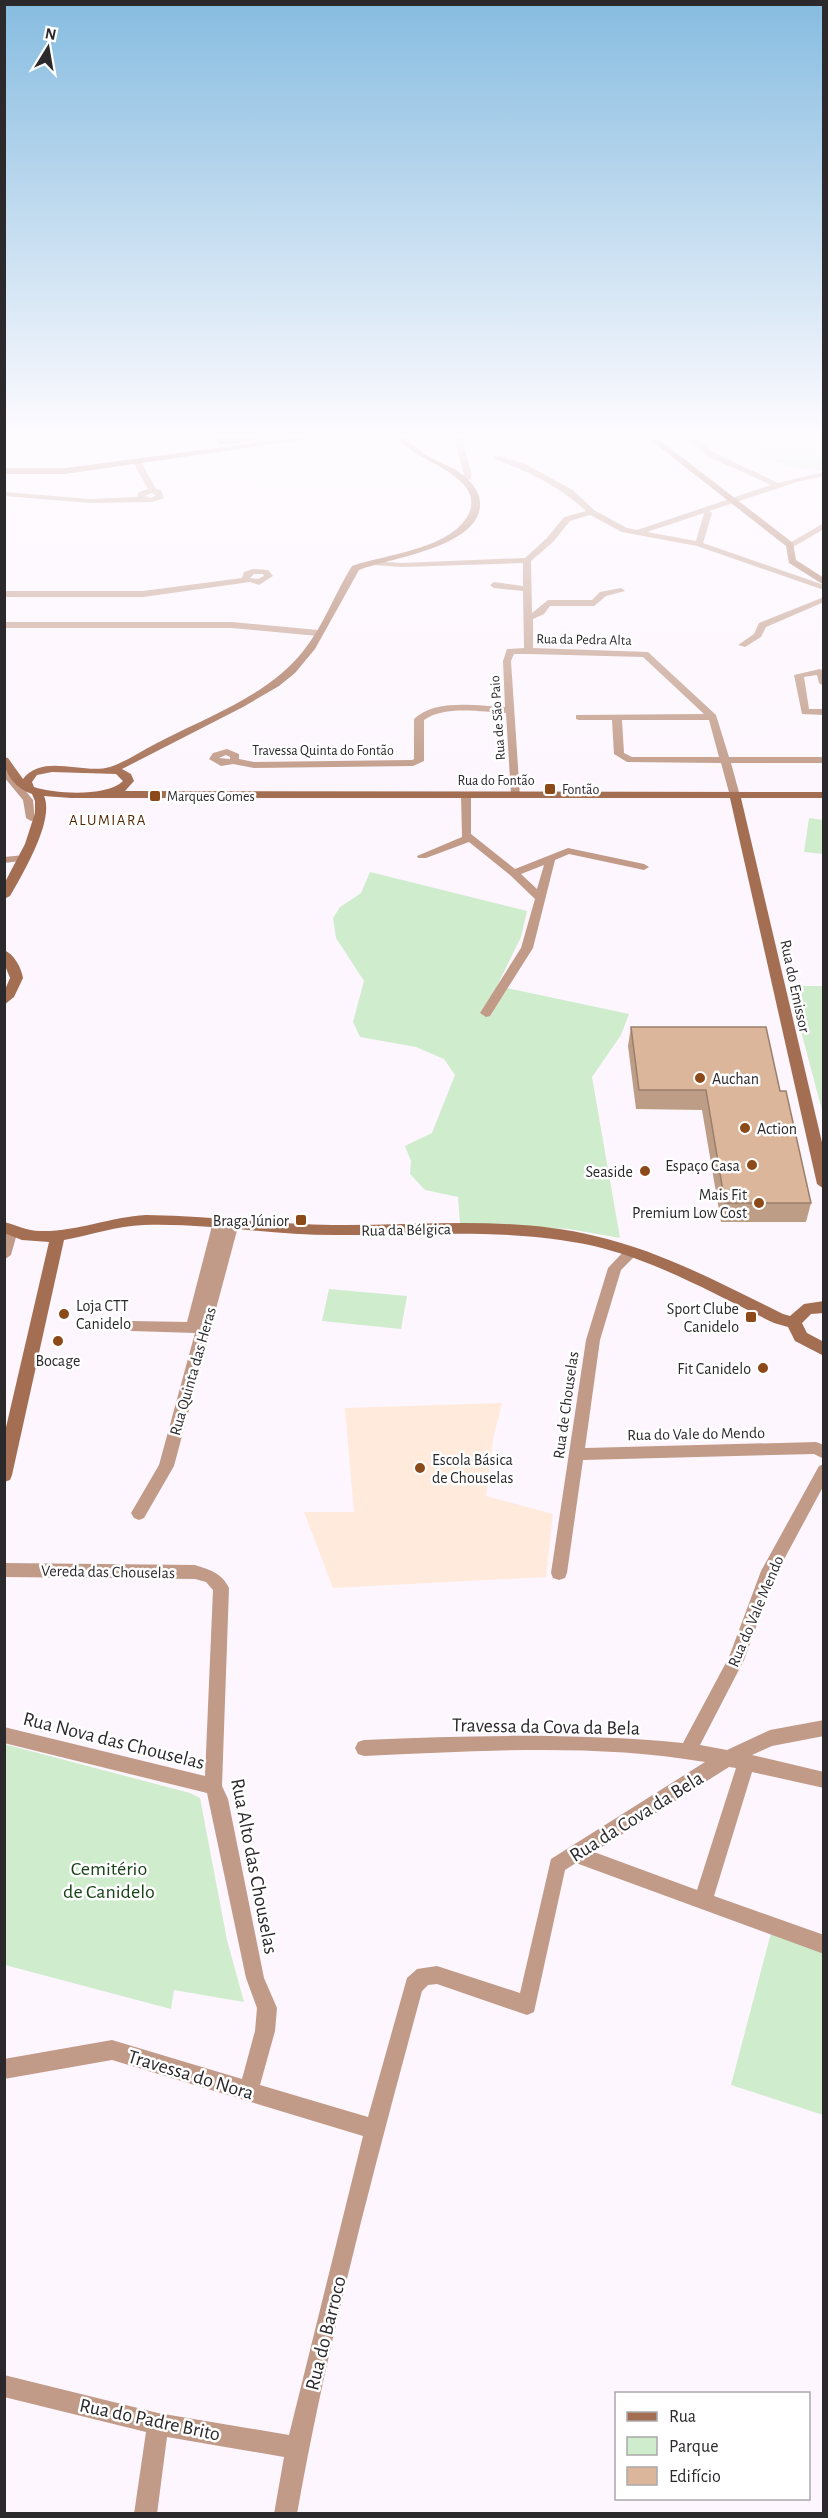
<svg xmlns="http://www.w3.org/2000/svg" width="828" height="2518" viewBox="0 0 828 2518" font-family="'Alegreya Sans',sans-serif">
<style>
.education{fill:#ffeadc}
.green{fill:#cfeccd}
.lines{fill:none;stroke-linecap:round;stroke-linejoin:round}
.street{fill:#c19b88;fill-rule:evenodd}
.secondary{fill:#a46e52;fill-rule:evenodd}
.wall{fill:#bd9d85}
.shaded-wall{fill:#9a7f6c}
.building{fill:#dcb69b;stroke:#9a7f6c;stroke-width:1.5}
.poi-dot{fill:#8c4a19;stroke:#fff;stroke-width:2}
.labels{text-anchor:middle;stroke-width:5;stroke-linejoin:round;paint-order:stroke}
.far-street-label{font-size:14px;fill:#2c292d;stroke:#fff}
.far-poi-label{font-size:14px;fill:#2c292d;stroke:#fff;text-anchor:start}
.far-neighbourhood-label{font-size:15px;letter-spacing:1.5px;fill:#532703;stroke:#fff}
.street-label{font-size:16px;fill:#2c292d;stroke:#fff}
.poi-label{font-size:16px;fill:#2c292d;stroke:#fff;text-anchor:end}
.near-street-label{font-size:20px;fill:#2c292d;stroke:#fff}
.near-park-label{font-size:20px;fill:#174316;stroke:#fff}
</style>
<rect width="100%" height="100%" fill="#fdf6fe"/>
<path class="education" d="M502,1403L493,1439L486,1496L553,1514L546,1577L333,1588L304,1512H354L345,1408Z"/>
<path class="green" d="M728,438H823V470C799,472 746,454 728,438Z
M809,818L823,820V854L804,852Z
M370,872L527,911L521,937L497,986L629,1014L621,1035L592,1077L620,1238L569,1229L460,1223L458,1197L425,1190L410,1174L411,1161L405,1146L432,1133L455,1075L444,1059L416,1047L360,1037L353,1022L364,981L336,938L333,918L340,907L361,893Z
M789,986H823V1114Z
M329,1289L407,1296L401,1329L322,1321Z
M4,1744L190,1793L200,1798L227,1940L244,2002L174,1990L171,2009L5,1965Z
M772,1929L823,1951V2115L731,2085Z"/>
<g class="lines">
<path class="street" d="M456,438H464C462,453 473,465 471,479L463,481L459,479L464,476C463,463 455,452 456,438Z
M688,438H696L713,452L778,483L824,472V476L800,481L709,511L712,513L703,543L824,585V590L697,546L622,532L590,515L570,521L553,542L531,561L532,613L548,600H592L600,592L621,588L625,591L606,596L594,606H550L544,614L533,619V648L648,652L716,715L729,757H824V763H731L740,796L735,799L730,796L721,763L627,762L614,754L612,720H579L576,719V715L704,714L643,657L529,654H514L511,661L520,797L516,798L511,795L506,713C481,712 445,705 424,720V761L413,766L254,768L233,764L221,766L209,759L213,753L227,749L239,754V759L254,762L412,760L414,759V719C435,698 479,706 505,707L503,661L507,649L524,648L523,591L494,588L490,585L494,582L523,586V563L402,567L372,565L368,563L372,561L402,563L525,558L547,538L564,517L586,511C559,486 528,471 494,459L493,457L497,455L527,465L573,490L594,510L627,528L637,530L771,485L707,456ZM704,513L696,541L647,532ZM622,720H709L719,757H632L624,753ZM226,755L230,757V759L219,758Z
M137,460L141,462L156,489L161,490L164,498L152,502L90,503L4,496V492L90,499L137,497L139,492L148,489L133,462ZM151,493L156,495L151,498L145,496Z
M824,523V529L793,547L786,545Z
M253,569L268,570L273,576L259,585L250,582L143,597H4V591H143L242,578L244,572ZM254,574H263L264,576L258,579L250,578Z
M824,597V602L766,627L761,637L745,647L738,645L754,634L759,623Z
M4,622H232L318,630L322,633L318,636L232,628H4Z
M820,669L824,671V686L819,683L817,675L804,677L809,709H824V715L802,714L794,675Z
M4,767L7,768L33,800L35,820L31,821L26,818L23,800L4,777Z
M466,792L471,795V834L515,869L568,848L644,864L649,867L644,870L569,854L555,860L533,948L490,1016L486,1017L480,1013L521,948L535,899L510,875L469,842L426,858H418L417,856L462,837L461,795ZM544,865L537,889L521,874Z
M25,855L29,856V860L4,863V857Z
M220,1217L226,1221L232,1218L237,1220L239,1223L174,1466L144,1518L139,1520L134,1518L131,1513L159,1465L195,1333L132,1331L127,1330L125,1326L127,1322L132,1321L187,1322L213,1222Z
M11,1225L18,1230L11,1255L4,1260V1230Z
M631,1248L638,1253L621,1270L600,1340L585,1448L816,1442L824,1445V1459L814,1454L583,1460L567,1573L565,1578L559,1580L553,1578L551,1573L586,1340L608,1268L626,1249Z
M824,1464V1485L774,1578L744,1660L700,1745L727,1750L770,1730L824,1720V1736L772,1746L752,1755L824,1772V1788L752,1772L714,1896L824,1935V1954L576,1863L565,1870L534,2012L527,2015L437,1984L428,1985L422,1991C376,2162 328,2338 297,2514H274L284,2457L167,2437L157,2514H134L146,2432L4,2397V2375L158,2413L289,2435L363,2136L112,2060L4,2079V2059L112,2040L242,2079L255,2031L257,2008L246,1978L207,1793L4,1743V1727L205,1776L213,1590L206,1582L195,1579L4,1577V1563L195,1565C210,1570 222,1573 229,1588L222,1786L228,1799L264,1978L277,2008L275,2031L260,2085L368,2117L407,1978L417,1969L437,1966L520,1993L551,1859L705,1762C594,1743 477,1751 364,1756L358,1754L355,1748L358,1742L364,1740C471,1735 576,1733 683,1743L729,1657L761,1571L819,1466ZM729,1767L736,1768L697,1890L594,1852Z"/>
<path class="secondary" d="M292,438H315L65,474H4V468H65Z
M396,438C399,438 402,437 405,438C411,441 417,449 423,453C433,460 445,464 456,470C467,477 479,488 480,502C483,547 389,558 359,570L315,649L295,673L279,686L243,707L122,769L131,774L134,781L125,791L824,792V798H741L824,1151V1189L817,1184L730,798H71L44,796C55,820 22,875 10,896L4,899V884L25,844L35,813V801L32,794C15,788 4,774 4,757L8,758L23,779C43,753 84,775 110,767C128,761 146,748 163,740C212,715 270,694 304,650C324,625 335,593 352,566C386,554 455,549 470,511C474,500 469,489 461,482C443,464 417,459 396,438ZM52,772L116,774L123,781C107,797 55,794 34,787L32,782L37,775Z
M648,438H657L793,543L796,560L824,578V585L789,563L786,546Z
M4,950C14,954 21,967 23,978L14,997L4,1005V992L10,978L4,963Z
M146,1215C208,1216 270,1224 332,1225C420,1226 509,1215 595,1236C661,1251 722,1284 783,1314L790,1316L804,1304L824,1301V1313L811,1314L802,1323L807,1333L824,1342V1356L795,1341L788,1327L774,1323C716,1295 657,1261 594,1246C509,1227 421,1236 335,1235C272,1235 208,1223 144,1225C117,1226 91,1235 64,1240L12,1475L10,1480L4,1482V1436L49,1242L22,1240L4,1233V1222C17,1225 27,1231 40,1231C76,1232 110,1217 146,1215Z"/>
</g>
<path class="wall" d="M214,438H258V440L219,445Z
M631,1027L780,1091L811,1203L806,1222H721L702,1110L636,1109L628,1046Z"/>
<path class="shaded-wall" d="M218,438H258V440L219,445Z"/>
<path class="building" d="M631,1027H766L780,1091H786L811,1203H725L706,1090H639Z"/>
<linearGradient id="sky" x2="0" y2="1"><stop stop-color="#86bce0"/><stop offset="0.55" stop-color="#fefbff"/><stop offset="1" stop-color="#fefbff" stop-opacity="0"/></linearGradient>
<rect width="828" height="791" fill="url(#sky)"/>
<g class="poi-dot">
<rect x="544" y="783" width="12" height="12" rx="3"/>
<rect x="149" y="790" width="12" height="12" rx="3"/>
<circle cx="700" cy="1078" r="6"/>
<circle cx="745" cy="1128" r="6"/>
<circle cx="752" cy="1165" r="6"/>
<circle cx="645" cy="1171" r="6"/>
<circle cx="759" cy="1203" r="6"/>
<rect x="295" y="1214" width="12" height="12" rx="3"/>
<circle cx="64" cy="1314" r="6"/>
<rect x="745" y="1311" width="12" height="12" rx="3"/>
<circle cx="58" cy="1341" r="6"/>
<circle cx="763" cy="1368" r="6"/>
<circle cx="420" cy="1468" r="6"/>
</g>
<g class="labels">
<g class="far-street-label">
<text transform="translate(584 639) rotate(1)" y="5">Rua da Pedra Alta</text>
<text transform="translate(497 718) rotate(-94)" y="5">Rua de São Paio</text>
<text x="323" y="755">Travessa Quinta do Fontão</text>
<text x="496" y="785">Rua do Fontão</text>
</g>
<g class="far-poi-label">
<text x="562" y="794">Fontão</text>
<text x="167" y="801">Marques Gomes</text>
</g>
<g class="far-neighbourhood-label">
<text x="108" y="825">ALUMIARA</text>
</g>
<g class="street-label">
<text transform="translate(796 986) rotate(78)" y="6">Rua do Emissor</text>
<text transform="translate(406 1229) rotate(-1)" y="6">Rua da Bélgica</text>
<text transform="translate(192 1371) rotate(-74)" y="6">Rua Quinta das Heras</text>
<text transform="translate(565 1405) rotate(-82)" y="6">Rua de Chouselas</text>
<text transform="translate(696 1433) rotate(-1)" y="6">Rua do Vale do Mendo</text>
<text transform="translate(108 1571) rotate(1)" y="6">Vereda das Chouselas</text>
<text transform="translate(755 1611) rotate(-67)" y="6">Rua do Vale Mendo</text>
</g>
<g class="poi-label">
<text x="712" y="1084" text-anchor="start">Auchan</text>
<text x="757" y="1134" text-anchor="start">Action</text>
<text x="740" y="1171">Espaço Casa</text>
<text x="633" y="1177">Seaside</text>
<text x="747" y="1200">Mais Fit<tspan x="747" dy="18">Premium Low Cost</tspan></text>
<text x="289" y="1226">Braga Júnior</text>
<text x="76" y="1311" text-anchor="start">Loja CTT<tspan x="76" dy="18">Canidelo</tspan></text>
<text x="739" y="1314">Sport Clube<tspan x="739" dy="18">Canidelo</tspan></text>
<text x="58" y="1366" text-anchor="middle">Bocage</text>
<text x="751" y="1374">Fit Canidelo</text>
<text x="432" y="1465" text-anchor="start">Escola Básica<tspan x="432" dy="18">de Chouselas</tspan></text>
</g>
<g class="near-street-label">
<text transform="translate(546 1726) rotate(1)" y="7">Travessa da Cova da Bela</text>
<text transform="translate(114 1740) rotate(14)" y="7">Rua Nova das Chouselas</text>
<text transform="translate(636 1816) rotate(-32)" y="7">Rua da Cova da Bela</text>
<text transform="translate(255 1866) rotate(79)" y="7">Rua Alto das Chouselas</text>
<text transform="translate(191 2074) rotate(17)" y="7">Travessa do Nora</text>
<text transform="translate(325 2333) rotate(-76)" y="7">Rua do Barroco</text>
<text transform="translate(150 2419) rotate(12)" y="7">Rua do Padre Brito</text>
</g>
<g class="near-park-label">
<text x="109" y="1875">Cemitério<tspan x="109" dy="23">de Canidelo</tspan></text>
</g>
</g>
<rect width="828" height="2518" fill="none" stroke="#2c292d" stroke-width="12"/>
<rect x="615" y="2392" width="195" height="108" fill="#ffffff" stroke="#aba9ab" stroke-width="1.5"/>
<rect x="627" y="2412" width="30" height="9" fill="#a46e52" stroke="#aba9ab" stroke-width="1.5"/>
<text x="669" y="2422" font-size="18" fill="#2c292d">Rua</text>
<rect x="627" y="2437" width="30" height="18" fill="#cfeccd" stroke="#aba9ab" stroke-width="1.5"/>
<text x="669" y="2452" font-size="18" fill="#2c292d">Parque</text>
<rect x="627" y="2467" width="30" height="18" fill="#dcb69b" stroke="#aba9ab" stroke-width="1.5"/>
<text x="669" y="2482" font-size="18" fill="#2c292d">Edifício</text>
<g transform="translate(48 48) rotate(11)" stroke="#ffffff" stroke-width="4.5" paint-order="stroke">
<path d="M0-4.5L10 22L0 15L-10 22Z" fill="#2c292d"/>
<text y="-9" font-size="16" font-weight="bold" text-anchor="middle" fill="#2c292d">N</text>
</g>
</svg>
